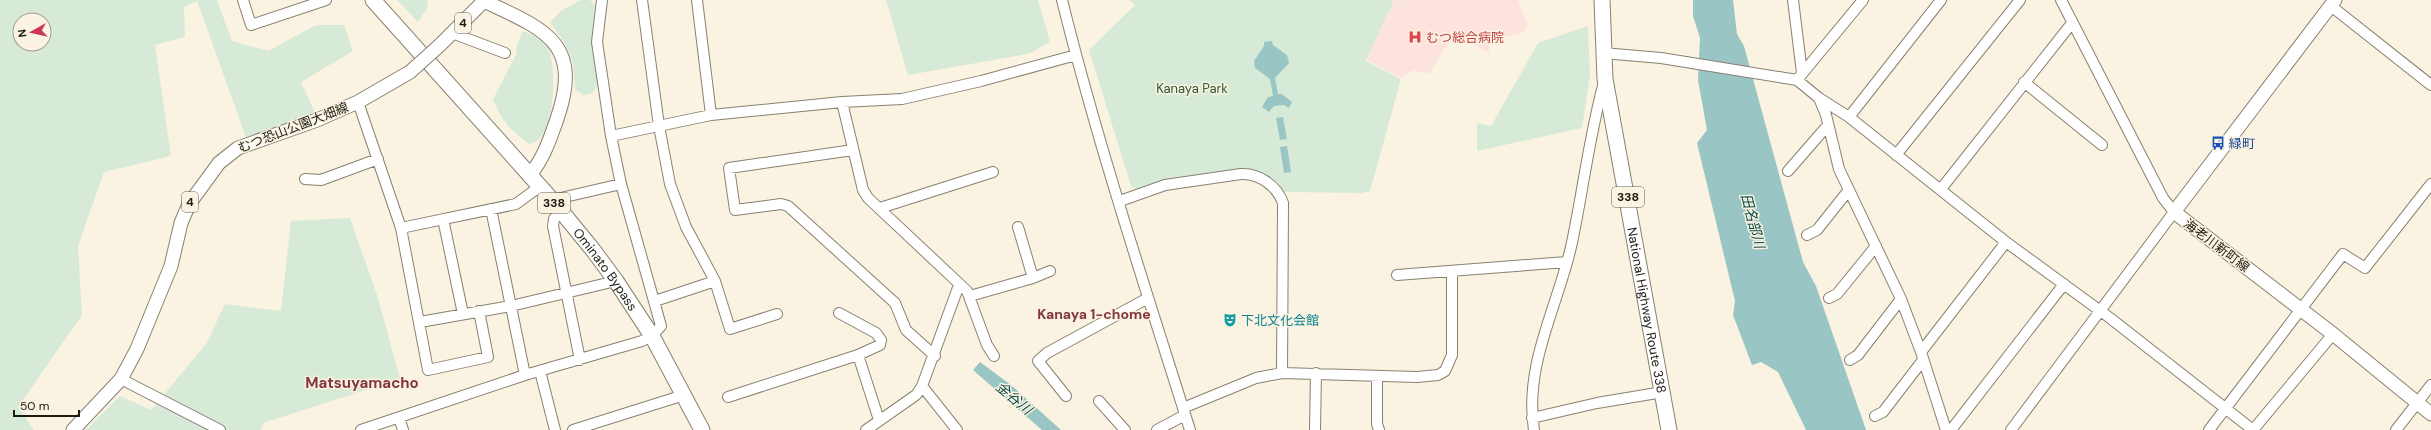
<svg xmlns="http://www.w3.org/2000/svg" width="2431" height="430" viewBox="0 0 2431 430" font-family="'DM Sans','Noto Sans JP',sans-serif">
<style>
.medical{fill:#fde3dd}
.green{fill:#d7ead8;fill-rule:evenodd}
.water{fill:#99c5c5}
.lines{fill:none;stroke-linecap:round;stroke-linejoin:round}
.minor-casing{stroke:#888171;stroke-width:12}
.major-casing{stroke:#888171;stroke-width:15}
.highway-casing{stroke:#888171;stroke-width:17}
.minor{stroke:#fff;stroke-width:10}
.major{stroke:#fff;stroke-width:13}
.highway{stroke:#fff;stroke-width:15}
.major-bridge-casing{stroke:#888171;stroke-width:15;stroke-linecap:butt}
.major-bridge{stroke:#fff;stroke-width:13}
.labels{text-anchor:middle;stroke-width:3;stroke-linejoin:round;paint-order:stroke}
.shield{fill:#fbf3e1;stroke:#5f5b51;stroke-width:1}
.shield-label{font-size:12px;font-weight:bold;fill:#1c1a13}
.health-label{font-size:13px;fill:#be3a42;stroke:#fbf3e1;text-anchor:start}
.park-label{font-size:13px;fill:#2e5834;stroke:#fbf3e1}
.street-label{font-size:13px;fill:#1c1a13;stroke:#fbf3e1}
.transit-label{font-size:13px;fill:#164399;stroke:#fbf3e1;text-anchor:start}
.culture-label{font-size:13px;fill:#0d838f;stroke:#fbf3e1;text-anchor:start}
.water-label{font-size:14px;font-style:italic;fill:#064a4b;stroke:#fbf3e1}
.neighbourhood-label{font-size:14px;font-weight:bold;fill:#803741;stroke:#fbf3e1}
.quarter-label{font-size:15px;font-weight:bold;fill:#803741;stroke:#fbf3e1}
</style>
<rect width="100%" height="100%" fill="#fbf3e1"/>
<path class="medical" d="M1394,0H1518L1528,25L1522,33L1489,40V53L1454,34L1429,74L1414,70L1401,78L1367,60Z"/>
<path class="green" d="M0,0H217L232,41L268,51L316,25H344L353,51L301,82L316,115L247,140L197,1L184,7L185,37L155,45L171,156L104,172L78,246L82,315L18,407L34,430H0ZM20,20H44V44H20Z
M397,0H427L428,7L418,22Z
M581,0H590L595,5L592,45L598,86L592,93L583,95L575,89L573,62L564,42L550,22L562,10Z
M886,0H1038L1050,42L1028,54L908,75Z
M1129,0H1394L1366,61L1401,79L1370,191L1362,193L1284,192L1257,170L1246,168L1164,180L1137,189L1131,186L1089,50L1135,5Z
M1588,26L1590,76L1582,128L1477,151V123L1491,126L1538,43Z
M523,31C531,34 541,38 546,45C559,63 554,127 538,140C536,142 531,143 529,144C510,130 502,121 493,99L516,55L517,45Z
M350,218L378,298L400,379L263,423L261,430H86L120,396L151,410L206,344L225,304L281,311L291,221Z"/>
<path class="water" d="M1693,0H1733L1737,34L1744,46L1803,262L1816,286L1866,430H1806L1778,372L1761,362L1752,365L1733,315L1735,301L1697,143L1707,130L1698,80L1700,38L1693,16Z
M1272,41L1273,45L1287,55L1289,63L1275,78L1278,94H1282L1292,102L1289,108L1284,105L1274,106L1269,112L1262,107L1268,97L1273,96L1270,79L1255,68L1254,61L1264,46V42Z
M1283,117L1287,139L1280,140L1276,118Z
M1287,146L1291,172L1284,173L1280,147Z
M980,362L1011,385L1061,430H1042L973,370Z"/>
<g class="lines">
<g class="minor-casing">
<path id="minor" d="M243,0L251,25L326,0
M642,0L659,126L670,184L686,227L715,281L655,301
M697,0L711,115
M1062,0C1098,145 1145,287 1190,430
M1793,0L1802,73
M2331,6L2431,85
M452,33L505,53
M1603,53L1661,58L1797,80L1819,98L1849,117L2006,242L2110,318L2253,430
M1797,80L1863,0
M2024,82L2102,145
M1819,98L1826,115L1839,169L1901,299L1921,352L1946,430
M358,102L401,228L428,370L488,357L479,311
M842,102L863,190L868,198L967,291L987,345L994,356
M1849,117L1941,0
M611,136L711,115L842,102L902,99L981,81L1076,55
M853,150L729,168L735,210L781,204L788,206L895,303L906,330L935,356
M1896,155L2020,0
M1788,171L1828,125
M305,179L321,180L378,159
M1941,189L2072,23
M552,200L621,184
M1120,201L1165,185L1241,174C1259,173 1277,186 1283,203L1282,373
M880,208L993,172
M491,209L525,375
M560,210L554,219L553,226L580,360
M443,219L463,314
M1018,227L1033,278
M401,228L516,204L539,187
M1807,235L1817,230L1848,191
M1397,275L1567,262
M715,281L730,329L777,314
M970,296L1033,278L1050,271
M1829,298L1837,294L1876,246
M420,322L511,306L616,281
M1921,352L2006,242
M858,355L879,420
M1850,360L1858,355L1901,299
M540,371L555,430
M1377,376V424L1379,430
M121,379L220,430
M922,386L957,430
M1066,396L1038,361L1047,353L1148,298
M728,397L858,355L880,345L881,340L876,333L839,313
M1099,401L1125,430
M1183,408L1256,378L1282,373L1417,377L1438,375L1445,371L1452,355V271
M1875,416L1883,412L1923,360
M399,418L403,430
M1532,418L1597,403L1663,392
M361,430L525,375L642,341L652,336L661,326L621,184L611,136L597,42L602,0
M573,430L684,395
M866,430L916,395L922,386L959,285
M1157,430L1185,415
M1315,430L1316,373
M1534,430C1524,365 1557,308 1571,247C1583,192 1589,136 1604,82
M1951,430L2064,284
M2011,430L2174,212L2163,198L2061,0
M2209,430L2343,254L2365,268L2431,184
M2253,430L2333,334
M2396,430L2431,385"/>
</g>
<g class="major-casing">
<path id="major" d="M2335,0L2174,212L2333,334L2431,414
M484,1C546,30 583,43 557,119C550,139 543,160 529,176
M440,45L485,0
M73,430L121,379L137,349L171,266L181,223L189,204L219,163L238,148L317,120L358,102L410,72"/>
</g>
<g class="highway-casing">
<g id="highway">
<path id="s1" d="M373,0L552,200L593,250L616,281L652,336L702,430"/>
<path id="s2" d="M1602,0L1605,79L1669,430"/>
</g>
</g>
<use href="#minor" class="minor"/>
<use href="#major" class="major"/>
<use href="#highway" class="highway"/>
<g class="major-bridge-casing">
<path id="major-bridge" d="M410,72L440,45"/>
</g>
<use href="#major-bridge" class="major-bridge"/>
</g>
<defs>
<g id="hospital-bare" transform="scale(1.08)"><path d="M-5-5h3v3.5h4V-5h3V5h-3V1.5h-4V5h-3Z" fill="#e0444e" stroke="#fbf3e1" stroke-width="2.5" paint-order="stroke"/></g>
<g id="bus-bare" transform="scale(1.08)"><path d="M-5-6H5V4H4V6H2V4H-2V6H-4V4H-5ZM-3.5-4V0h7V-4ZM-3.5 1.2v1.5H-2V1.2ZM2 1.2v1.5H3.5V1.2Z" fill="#1a4fb4" stroke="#fbf3e1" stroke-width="2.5" paint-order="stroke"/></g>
<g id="theatre-bare" transform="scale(1.08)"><path d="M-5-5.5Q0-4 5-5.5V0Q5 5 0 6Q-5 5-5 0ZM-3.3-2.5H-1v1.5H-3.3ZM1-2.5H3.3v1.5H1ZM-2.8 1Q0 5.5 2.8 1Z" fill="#0f9aa8" stroke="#fbf3e1" stroke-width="2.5" paint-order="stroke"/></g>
</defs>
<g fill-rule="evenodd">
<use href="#hospital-bare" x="1415" y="37"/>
<use href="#bus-bare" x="2218" y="143"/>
<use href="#theatre-bare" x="1230" y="320"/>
</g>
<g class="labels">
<g class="shield">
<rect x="455" y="13" width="16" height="20" rx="3"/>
<rect x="1612" y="187" width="32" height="20" rx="3"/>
<rect x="182" y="192" width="16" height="20" rx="3"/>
<rect x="538" y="193" width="32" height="20" rx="3"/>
</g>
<g class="shield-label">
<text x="463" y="27">4</text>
<text x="1628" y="201">338</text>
<text x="190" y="206">4</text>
<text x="554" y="207">338</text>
</g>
<g class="health-label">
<text x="1426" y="42">むつ総合病院</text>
</g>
<g class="park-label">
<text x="1192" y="93">Kanaya Park</text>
</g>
<g class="street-label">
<text transform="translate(293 127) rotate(-21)" y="5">むつ恐山公園大畑線</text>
<text transform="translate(2217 245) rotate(37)" y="5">海老川新町線</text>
<text dy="5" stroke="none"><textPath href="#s1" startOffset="356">Ominato Bypass</textPath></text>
<text dy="5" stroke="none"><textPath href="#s2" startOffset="314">National Highway Route 338</textPath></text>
</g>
<g class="transit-label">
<text x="2229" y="148">緑町</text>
</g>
<g class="culture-label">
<text x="1241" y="325">下北文化会館</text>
</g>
<g class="water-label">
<text transform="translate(1753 221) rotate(75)" y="5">田名部川</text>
<text transform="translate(1014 398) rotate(40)" y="5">金谷川</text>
</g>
<g class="neighbourhood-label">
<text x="1094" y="319">Kanaya 1-chome</text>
</g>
<g class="quarter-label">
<text x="362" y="388">Matsuyamacho</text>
</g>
</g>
<g transform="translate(32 32) rotate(262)"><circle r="19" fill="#fbf3e1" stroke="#a29c8f"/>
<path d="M0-3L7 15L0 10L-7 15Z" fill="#c83854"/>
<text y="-6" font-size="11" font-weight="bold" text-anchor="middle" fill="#1c1a13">N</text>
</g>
<path d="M14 410v6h65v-6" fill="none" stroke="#1c1a13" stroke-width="2"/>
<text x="20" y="410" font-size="12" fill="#1c1a13" stroke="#fbf3e1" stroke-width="3" paint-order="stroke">50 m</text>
</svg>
